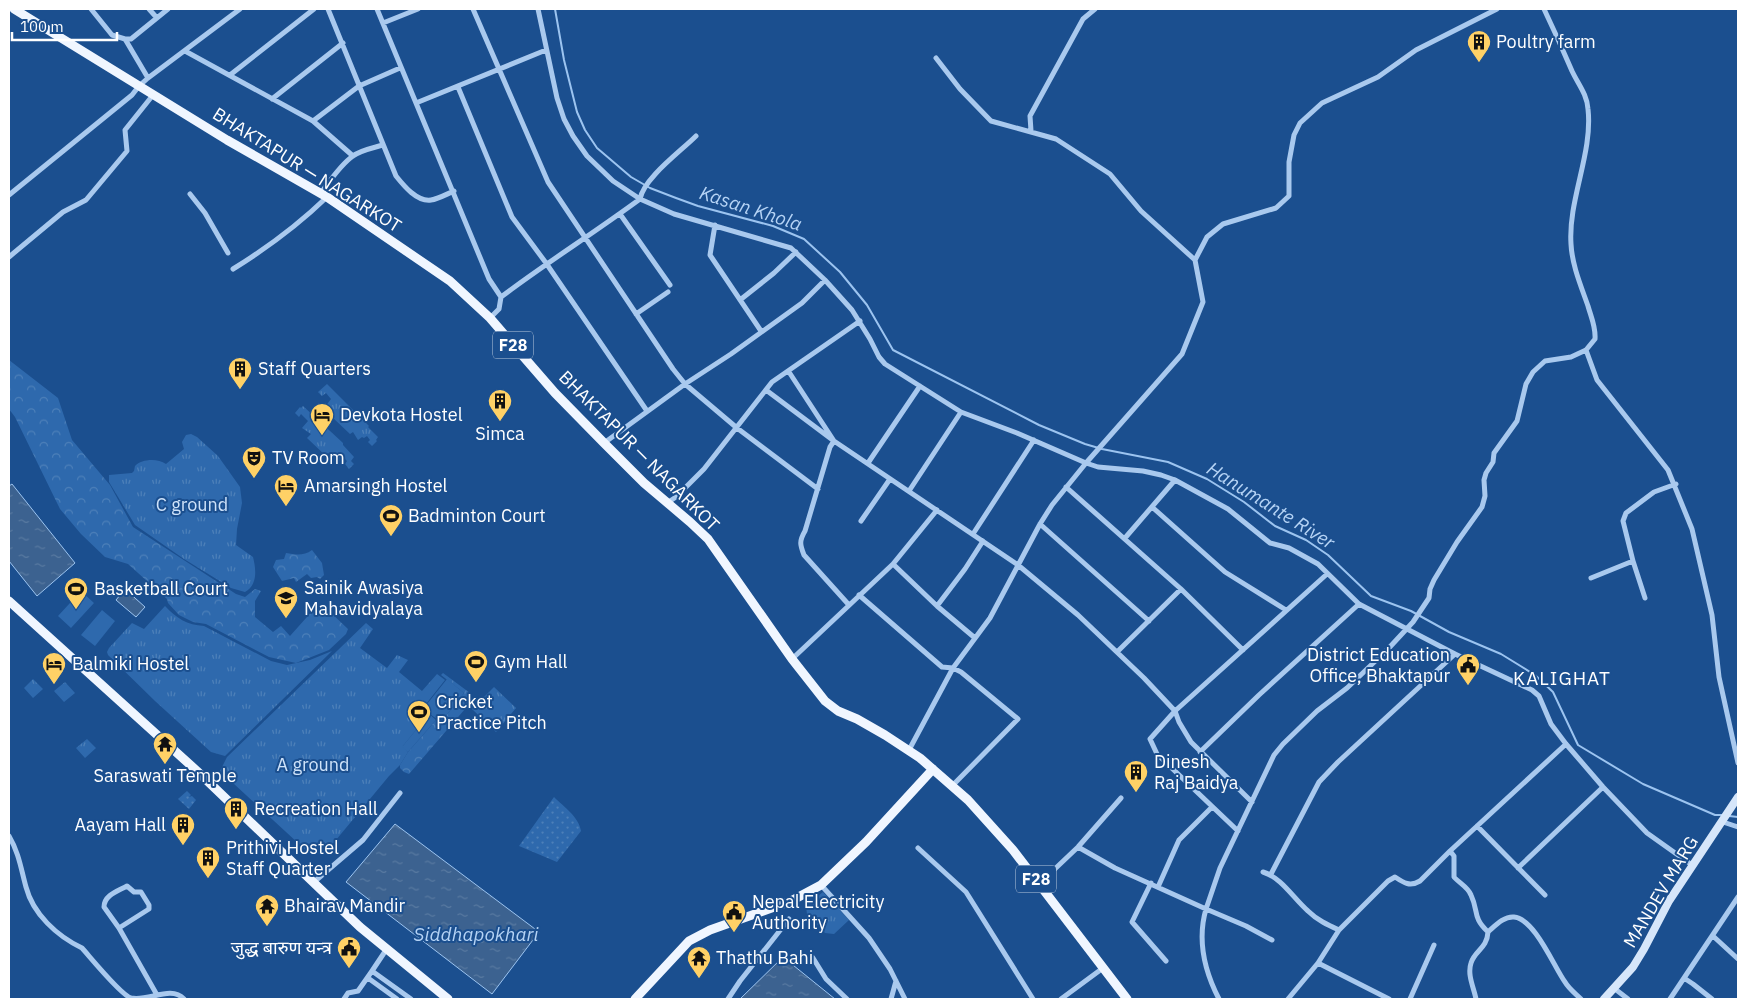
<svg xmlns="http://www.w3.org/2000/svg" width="1747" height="1008" viewBox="0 0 1747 1008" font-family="'IBM Plex Sans','Noto Sans Devanagari',sans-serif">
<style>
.grass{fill:url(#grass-dots)}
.forest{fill:url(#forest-crowns)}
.park{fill:url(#park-tufts)}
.pitch{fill:#2e69ad}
.water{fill:url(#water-ripples);stroke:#9cc4f0}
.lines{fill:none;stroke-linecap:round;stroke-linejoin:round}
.stream{stroke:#9cc4f0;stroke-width:2}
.street{stroke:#a9c9ee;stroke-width:5}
.secondary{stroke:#d6e6fa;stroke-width:8}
.primary{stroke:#f0f6ff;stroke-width:9}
.labels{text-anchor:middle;stroke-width:4;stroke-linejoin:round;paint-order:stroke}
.shield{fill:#1b4f8f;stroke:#bbcadd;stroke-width:1}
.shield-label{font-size:16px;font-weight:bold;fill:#fff}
.poi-label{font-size:18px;fill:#fff;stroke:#1b4f8f;text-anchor:start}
.street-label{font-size:18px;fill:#fff;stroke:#1b4f8f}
.park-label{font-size:18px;fill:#cfe3fa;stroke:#1b4f8f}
.water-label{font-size:19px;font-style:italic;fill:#b5d3f5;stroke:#1b4f8f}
.neighbourhood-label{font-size:19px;letter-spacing:1px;fill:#fff;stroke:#1b4f8f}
</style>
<defs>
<pattern id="grass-dots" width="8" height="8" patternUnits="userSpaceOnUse" patternTransform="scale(1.25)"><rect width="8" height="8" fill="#2e69ad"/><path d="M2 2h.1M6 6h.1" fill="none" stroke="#4d80b9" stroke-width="1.8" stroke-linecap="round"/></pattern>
<pattern id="forest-crowns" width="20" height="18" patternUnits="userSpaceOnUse" patternTransform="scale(1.25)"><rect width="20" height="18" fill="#2e69ad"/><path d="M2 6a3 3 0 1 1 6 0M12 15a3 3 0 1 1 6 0" fill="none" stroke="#4d80b9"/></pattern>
<pattern id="park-tufts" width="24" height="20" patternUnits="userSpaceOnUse" patternTransform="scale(1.25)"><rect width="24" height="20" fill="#2e69ad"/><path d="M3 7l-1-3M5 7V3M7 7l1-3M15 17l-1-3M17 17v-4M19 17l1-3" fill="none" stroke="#4d80b9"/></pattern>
<pattern id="water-ripples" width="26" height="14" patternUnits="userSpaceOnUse" patternTransform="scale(1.25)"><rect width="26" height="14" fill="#3c6290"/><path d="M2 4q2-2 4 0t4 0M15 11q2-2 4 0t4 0" fill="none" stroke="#597aa1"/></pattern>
</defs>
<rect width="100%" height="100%" fill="#1b4f8f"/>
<path class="grass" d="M187,791L191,795L189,797L192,796L196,800L189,809L178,799Z
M554,797C564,807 579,817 581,831L557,862L519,846Z"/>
<path class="forest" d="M9,360L58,398L72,440L110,485L133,527L236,594L245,597L255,589L261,591L255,601V617L273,632L281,626L290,636L315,608L320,615L328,610L348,629L346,634L329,650L296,663L269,657L206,624L193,622L179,615L168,603L167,599L128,564L105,557L81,534L60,509L15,417L9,409Z
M312,550L322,563L324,575L320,579L317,577L311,578L307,574L296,582L294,578L282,581L273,567L276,560L284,559L286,553C296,555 304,556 312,550Z
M443,673L470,693L471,697L465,709L409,774L404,772L400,768V765L408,752L436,720L441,722L464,693L441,675Z"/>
<path class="park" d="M327,384L369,426L368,427L378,437L376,440L377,441L372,446L368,442L370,440L367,436L364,438L362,437L358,440L353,432L350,434L331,416L333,413L325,407L331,399L326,393L322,396L318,392Z
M303,406L343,443V445L354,457L351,461L354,464L349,469L345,464L347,461L344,458L340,462L338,460L336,462L331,458L332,456L329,453L326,456L307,438L311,434L302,428L308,421L301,414L299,417L295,413L300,407L301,408Z
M191,434L197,437L218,456L240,487L242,503L237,529L236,545L253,557C256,569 258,585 245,592L231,588L184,559L135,525L109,482V475L132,473L134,471L135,466C142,459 157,458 166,464L184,449L182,442L186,435Z
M165,606C176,618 187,625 204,626L271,661L287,665L310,660L332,651L225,756L211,752L155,701L108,655L107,652L109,648L132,623L144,629Z
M366,623L373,629L360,648L387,668L397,655L408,660L399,672L422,691L437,674L445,680L422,709L429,714L403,746L408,752L400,765L389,776L326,852L311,855L220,771L227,757Z
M33,679L43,689L33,698L24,688Z
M65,682L75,693L64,702L54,691Z
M494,687L516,708L496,732L472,709Z
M87,739L96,748L85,758L76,748Z
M823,892L849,920L834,934L825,933L807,914L806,906Z"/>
<path class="pitch" d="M81,591L94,603L71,628L58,616Z
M102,610L115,621L95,646L81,635Z
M447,679L464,693L441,722L423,709Z
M429,714L436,720L408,752L402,747Z"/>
<path class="water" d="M12,484L75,563L37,596L9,561V486Z
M125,589L145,607L136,617L116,600Z
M395,824L539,932L492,994L346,882Z
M783,957L835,999H740Z"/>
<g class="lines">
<path class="stream" d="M555,9L564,60L577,112L585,130L597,148L631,177L650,188L676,198L698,206L773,226L804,239L840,272L867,305L893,350L1039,425L1085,444L1102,449L1168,462L1207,479L1244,502L1275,526L1306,540L1328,555L1371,596L1411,611L1449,632L1501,654L1535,675L1553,692L1578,745L1643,784L1715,815H1722
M1729,816L1738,817"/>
<path class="street" d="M91,9L112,35L125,39L148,78
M149,9L157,18
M328,9L396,176C404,186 417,202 431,200C438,199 447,194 454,191
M377,9L489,279L501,297
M473,9L548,182L673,369L685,384L737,428L818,489
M538,9L557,98L564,119L573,136L587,156L613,181L640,199L674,214L791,248L825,280L852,310L870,339L879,357L885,364L961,412L1017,433L1086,463L1098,467L1143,471L1161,475L1175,480L1228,509L1270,543L1289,548L1318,564L1359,604L1455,654L1532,690L1539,696L1551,724L1566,744L1603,787L1647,833L1692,865
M1544,9C1554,30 1563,50 1572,71C1578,84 1587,94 1588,109C1593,153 1568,200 1571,244C1572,265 1581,286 1588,306C1591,317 1596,327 1595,339L1586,350L1597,380L1668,470L1692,529L1712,615L1719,677L1738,763
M383,23L418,9
M125,39H131L168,9
M185,51L313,121L353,156
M230,75L314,9
M458,87L512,217L546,263L647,411
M272,99L343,43
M416,103L546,50
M313,121L359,86L400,68
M1031,131L1030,116L1083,19L1095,9
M321,193C330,181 340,165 353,156C361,150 373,148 383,145
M190,194L205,213L228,253
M9,195L132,95L139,86L148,78L240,9
M620,214L670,285
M715,225L710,255L761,331
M9,257L63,212L86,200L127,151L125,130L153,95
M1195,260L1207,237L1223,224L1276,208L1289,196V162L1294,135L1300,123L1322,103L1378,77L1416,50L1497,9
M233,269C267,248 298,225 327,197
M740,300L774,273L796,252
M636,314L668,292
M490,318L499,309L501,297C546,263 594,233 640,199C644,178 680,152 696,136
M789,372L834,441L830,447L805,531C799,541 800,545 804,555L849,605
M766,390L834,441L1018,565L1078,615L1144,678L1175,711L1179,722L1191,742L1252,802
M604,443L685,384L731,354L802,303L825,280
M868,463L920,386
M1066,487L1181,589L1243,650
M909,491L961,412
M667,503L676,497L704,469L772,382L860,321
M1152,507L1225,572L1286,610
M861,521L890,479
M1040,524L1149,621
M973,534L1034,440
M1125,538L1175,480
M893,564L937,606L975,638
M1591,578L1633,561
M859,595L942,667L953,668L961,672L1018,719L952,786
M1645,598L1633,561L1623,521L1626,513L1654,492L1676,484
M937,606L965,569L983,541
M1117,652L1181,589
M792,659L893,564L937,510
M909,750L953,668L990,618L1040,524L1052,505L1086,463L1182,354L1203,302L1195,260L1141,211L1110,174L1056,139L991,121L960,89L936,58
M1200,752L1259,695L1359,604
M1723,822L1738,827
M1477,826L1545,895
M1238,831L1157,754L1150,739L1175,711L1327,574
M9,836C19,853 21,869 26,887C33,914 57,936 82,948C91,958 121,995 131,998C148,1002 171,985 184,999
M1078,847L1115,868L1206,909L1220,868L1274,755L1283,744L1317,711L1347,688L1388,649L1413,622L1429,598L1430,589L1434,580L1457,542L1482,507L1485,496L1484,480L1486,473L1493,462L1494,453L1517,421L1526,384L1533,372L1545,361L1571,357L1586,350
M918,848L966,892L1033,999
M1450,851L1566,744
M1518,868L1603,787
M1263,872C1282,878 1293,898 1308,911C1317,920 1328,925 1339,930
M1271,874L1319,782L1338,762L1455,654
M314,882L363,840L400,793
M1151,883L1132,922L1166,961
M1039,884L1078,847L1121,798
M821,885L869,938L890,969L905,999
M1158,887L1179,840L1212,807
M119,928L149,909V905L141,892H134L127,886C118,891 104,895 104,907L119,928L157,995
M1488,932C1495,926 1504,916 1514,917C1535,919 1554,967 1565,982C1569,989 1576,994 1581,999
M1713,936L1738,959
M813,958L826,979L847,999
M1318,963L1389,999
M372,971L386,950
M368,978L397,999
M1684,978L1693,984L1712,999
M1615,989L1628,999
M344,999L348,993L358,991L372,971L411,999
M728,999L740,981L789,919
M891,999L896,981
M1061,999L1103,968
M1219,999C1204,970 1197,940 1206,909L1246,926L1272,940
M1288,999L1318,963L1339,930L1388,881L1395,877C1404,883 1410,887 1420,881L1450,851L1454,856V877C1459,883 1468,887 1471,895C1479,912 1472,917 1488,932C1487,949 1475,950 1471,963C1467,975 1474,988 1476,999
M1410,999L1434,945
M1670,999L1738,897"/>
<path class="secondary" d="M1604,999L1633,967L1644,949L1669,901L1738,797"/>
<path class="primary" d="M14,9L227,140L327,197L450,281L490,318L555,393L604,443L644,483L690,522L708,539L792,659L825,701L838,711L857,719L885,735L920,758L968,800L1013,850L1127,999
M9,601L197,771L360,927L448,999
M635,999L689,941L710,930L791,901L821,885L866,842L933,769"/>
</g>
<defs>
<g id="building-pin" transform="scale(1.25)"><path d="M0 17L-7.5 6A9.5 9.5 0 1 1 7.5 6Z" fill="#ffd166" stroke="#1b4f8f"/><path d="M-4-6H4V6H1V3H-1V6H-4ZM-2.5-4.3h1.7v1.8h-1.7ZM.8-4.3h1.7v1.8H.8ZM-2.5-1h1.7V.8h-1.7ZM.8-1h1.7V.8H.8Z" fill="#111"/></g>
<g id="hotel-pin" transform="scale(1.25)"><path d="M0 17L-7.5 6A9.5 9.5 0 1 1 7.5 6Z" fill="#ffd166" stroke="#1b4f8f"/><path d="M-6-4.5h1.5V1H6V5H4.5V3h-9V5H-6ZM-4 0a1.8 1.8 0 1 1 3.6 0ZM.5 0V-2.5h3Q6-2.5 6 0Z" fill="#111"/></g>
<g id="theatre-pin" transform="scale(1.25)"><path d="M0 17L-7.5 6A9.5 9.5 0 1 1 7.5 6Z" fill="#ffd166" stroke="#1b4f8f"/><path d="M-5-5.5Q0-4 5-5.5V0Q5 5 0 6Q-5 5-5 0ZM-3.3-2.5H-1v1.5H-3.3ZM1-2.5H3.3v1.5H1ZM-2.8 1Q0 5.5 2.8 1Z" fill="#111"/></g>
<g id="stadium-pin" transform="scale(1.25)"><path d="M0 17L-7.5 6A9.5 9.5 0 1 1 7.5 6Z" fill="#ffd166" stroke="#1b4f8f"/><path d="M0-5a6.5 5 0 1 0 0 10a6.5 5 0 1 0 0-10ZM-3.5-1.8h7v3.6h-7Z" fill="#111"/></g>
<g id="school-pin" transform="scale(1.25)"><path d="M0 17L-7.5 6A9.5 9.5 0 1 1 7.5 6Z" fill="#ffd166" stroke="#1b4f8f"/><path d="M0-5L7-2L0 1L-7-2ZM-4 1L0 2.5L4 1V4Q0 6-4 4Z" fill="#111"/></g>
<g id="civic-pin" transform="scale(1.25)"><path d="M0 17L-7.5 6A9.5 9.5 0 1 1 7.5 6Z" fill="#ffd166" stroke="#1b4f8f"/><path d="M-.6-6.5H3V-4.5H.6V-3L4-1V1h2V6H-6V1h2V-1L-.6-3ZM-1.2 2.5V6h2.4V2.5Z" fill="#111"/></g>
<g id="temple-pin" transform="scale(1.25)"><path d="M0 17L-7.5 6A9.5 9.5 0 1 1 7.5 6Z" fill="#ffd166" stroke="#1b4f8f"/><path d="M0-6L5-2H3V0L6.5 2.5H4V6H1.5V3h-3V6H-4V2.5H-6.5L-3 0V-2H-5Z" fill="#111"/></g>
</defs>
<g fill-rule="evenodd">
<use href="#building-pin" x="1479" y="42"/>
<use href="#building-pin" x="240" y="369"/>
<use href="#building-pin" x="500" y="401"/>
<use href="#hotel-pin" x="322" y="415"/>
<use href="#theatre-pin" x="254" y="458"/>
<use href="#hotel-pin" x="286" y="486"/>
<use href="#stadium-pin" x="391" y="516"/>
<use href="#stadium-pin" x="76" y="589"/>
<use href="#school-pin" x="286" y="598"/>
<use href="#stadium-pin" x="476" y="662"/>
<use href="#hotel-pin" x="54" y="664"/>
<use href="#civic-pin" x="1468" y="665"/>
<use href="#stadium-pin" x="419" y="712"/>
<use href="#temple-pin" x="165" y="744"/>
<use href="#building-pin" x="1136" y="772"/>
<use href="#building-pin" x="236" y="809"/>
<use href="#building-pin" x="183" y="825"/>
<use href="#building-pin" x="208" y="858"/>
<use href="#temple-pin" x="267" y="906"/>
<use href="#civic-pin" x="734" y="912"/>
<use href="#civic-pin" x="349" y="948"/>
<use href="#temple-pin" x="699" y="958"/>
</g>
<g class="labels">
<g class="shield">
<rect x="493" y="331.5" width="40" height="27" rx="4"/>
<rect x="1016" y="865.5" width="40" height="27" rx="4"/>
</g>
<g class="shield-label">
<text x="513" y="351">F28</text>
<text x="1036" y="885">F28</text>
</g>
<g class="poi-label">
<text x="1496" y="48">Poultry farm</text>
<text x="258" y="375">Staff Quarters</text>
<text x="340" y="421">Devkota Hostel</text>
<text x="500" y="440" text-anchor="middle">Simca</text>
<text x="272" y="464">TV Room</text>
<text x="304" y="492">Amarsingh Hostel</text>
<text x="408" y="522">Badminton Court</text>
<text x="304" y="594">Sainik Awasiya<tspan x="304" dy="21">Mahavidyalaya</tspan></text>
<text x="94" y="595">Basketball Court</text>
<text x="1450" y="661" text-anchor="end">District Education<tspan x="1450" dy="21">Office, Bhaktapur</tspan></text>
<text x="494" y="668">Gym Hall</text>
<text x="72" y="670">Balmiki Hostel</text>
<text x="436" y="708">Cricket<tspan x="436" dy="21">Practice Pitch</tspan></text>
<text x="1154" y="768">Dinesh<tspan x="1154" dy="21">Raj Baidya</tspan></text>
<text x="165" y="782" text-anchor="middle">Saraswati Temple</text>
<text x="254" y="815">Recreation Hall</text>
<text x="166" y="831" text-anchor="end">Aayam Hall</text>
<text x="226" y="854">Prithivi Hostel<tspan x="226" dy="21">Staff Quarter</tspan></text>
<text x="752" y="908">Nepal Electricity<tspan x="752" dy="21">Authority</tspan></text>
<text x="284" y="912">Bhairav Mandir</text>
<text x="332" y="954" text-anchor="end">जुद्ध बारुण यन्त्र</text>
<text x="716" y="964">Thathu Bahi</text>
</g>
<g class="street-label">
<text transform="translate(307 170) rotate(32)" y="6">BHAKTAPUR — NAGARKOT</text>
<text transform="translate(639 451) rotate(45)" y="6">BHAKTAPUR — NAGARKOT</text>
<text transform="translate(1661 892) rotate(-59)" y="6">MANDEV MARG</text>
</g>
<g class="park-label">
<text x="192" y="511">C ground</text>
<text x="313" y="771">A ground</text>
</g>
<g class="water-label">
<text transform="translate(751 208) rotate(18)" y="7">Kasan Khola</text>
<text transform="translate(1271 505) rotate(32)" y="7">Hanumante River</text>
<text x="476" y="941">Siddhapokhari</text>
</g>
<g class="neighbourhood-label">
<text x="1562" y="685">KALIGHAT</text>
</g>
</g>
<rect width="1747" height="1008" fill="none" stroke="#ffffff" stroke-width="20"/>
<path d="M12 32v8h105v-8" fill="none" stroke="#ffffff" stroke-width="2.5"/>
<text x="20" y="32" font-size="15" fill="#ffffff" stroke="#1b4f8f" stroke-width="4" paint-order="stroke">100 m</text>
</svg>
